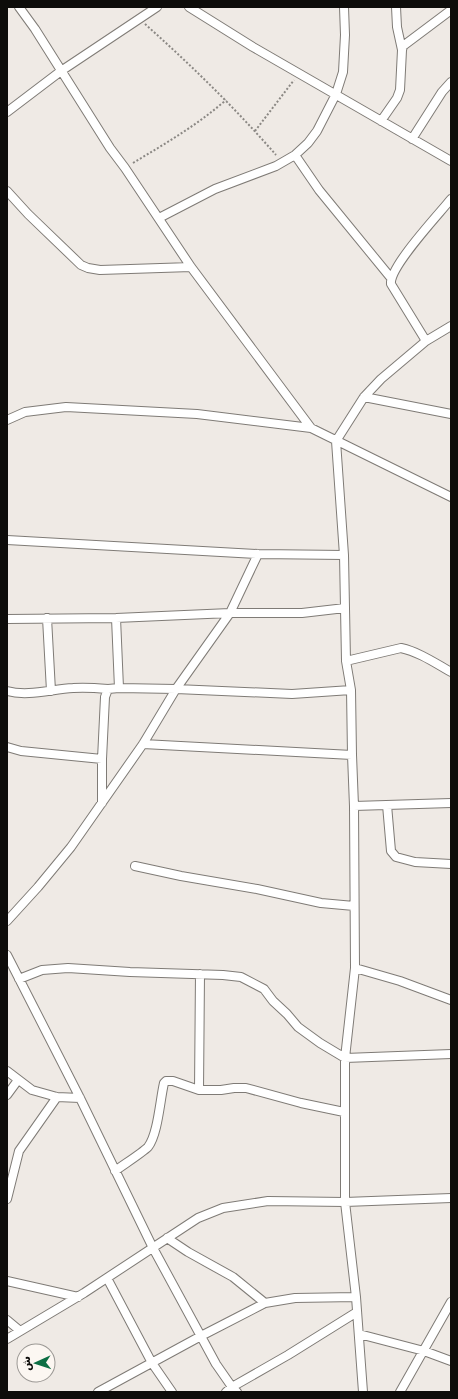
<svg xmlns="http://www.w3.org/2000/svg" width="458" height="1399" viewBox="0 0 458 1399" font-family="'DejaVu Sans','Noto Naskh Arabic',sans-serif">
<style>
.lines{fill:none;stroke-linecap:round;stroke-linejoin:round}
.minor-casing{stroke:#7f7b76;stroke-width:10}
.path{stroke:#8b8884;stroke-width:2;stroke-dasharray:2 2;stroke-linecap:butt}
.minor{stroke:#fff;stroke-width:8}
</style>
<rect width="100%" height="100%" fill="#efeae5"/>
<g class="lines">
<g class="minor-casing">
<path id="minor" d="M19,7L35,29L110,148L125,168L191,267L311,428L451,497
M189,7L253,47L451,161
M396,7L397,27L402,50
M7,112L61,71L157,7
M381,121L397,98L400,90L402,50L403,46L451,10
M412,139L442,92L451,82
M295,155L319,190L391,278
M7,191L28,214L81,265L88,268L100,270L191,267
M159,218L215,189L276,166L295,155L308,143L317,131L336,94L343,72L345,35L344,7
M426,341L391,284C389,267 439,214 451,199
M364,397L451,414
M7,420L25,412L66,407L197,414L311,428
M7,540L258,554L344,555
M47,618L51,691
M116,618L119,688
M7,619L116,618L230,613H302L345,608
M346,661L401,648C419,652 435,663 451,672
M7,691C28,697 52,689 73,688C85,687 97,688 108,689
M143,744L352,755
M7,747L21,751L102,759
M102,803V759L105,697L108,689L119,688L176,689L292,694L351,690
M387,805L391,851L396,857L415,862L451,864
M354,806L451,803
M135,866L181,876L257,889L321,903L354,906
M7,921L38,887L71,847L143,744L176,689L230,613L258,554
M7,955L80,1098L153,1248L216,1364L232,1387L237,1392
M355,968L400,981L451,1000
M19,979L42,970L68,968L130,972L223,975L241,977L264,989L273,1001L287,1014L298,1027L320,1043L345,1058L451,1054
M7,1071L32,1090L57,1097L80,1098
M199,1090L200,974
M7,1095L18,1080
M115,1171C123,1165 142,1153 148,1147C158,1134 160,1100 164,1083L166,1081H173L199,1090H221L234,1088H246L301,1103L344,1112
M7,1199L19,1151L57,1097
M167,1238L188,1252L233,1277L265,1303
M107,1278L152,1363L172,1392
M7,1281L78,1297
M7,1320L19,1330
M359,1334L424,1351L451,1361
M7,1339L84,1293L198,1218L223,1208L268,1201L345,1202L451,1198
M98,1392L201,1336L265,1303L295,1298L356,1297
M226,1392L232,1387L288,1355L357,1312
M363,1392L356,1297L345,1202V1058L355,968L354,806L352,755L351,690L346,661L344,555L336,441L364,397L381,379L426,341L451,326
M400,1392L451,1302"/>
</g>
<path class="path" d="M145,24C192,66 236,109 276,155
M255,131L294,80
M133,163C166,143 196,126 226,100"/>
<use href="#minor" class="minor"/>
</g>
<rect width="458" height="1399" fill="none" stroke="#0d0c0a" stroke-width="16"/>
<g transform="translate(36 1363) rotate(267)"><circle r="19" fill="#fcf7f2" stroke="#9c9995"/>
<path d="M0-3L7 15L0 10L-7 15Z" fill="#0c6e43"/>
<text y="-6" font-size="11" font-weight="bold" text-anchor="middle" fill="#0d0c0a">ش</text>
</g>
</svg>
